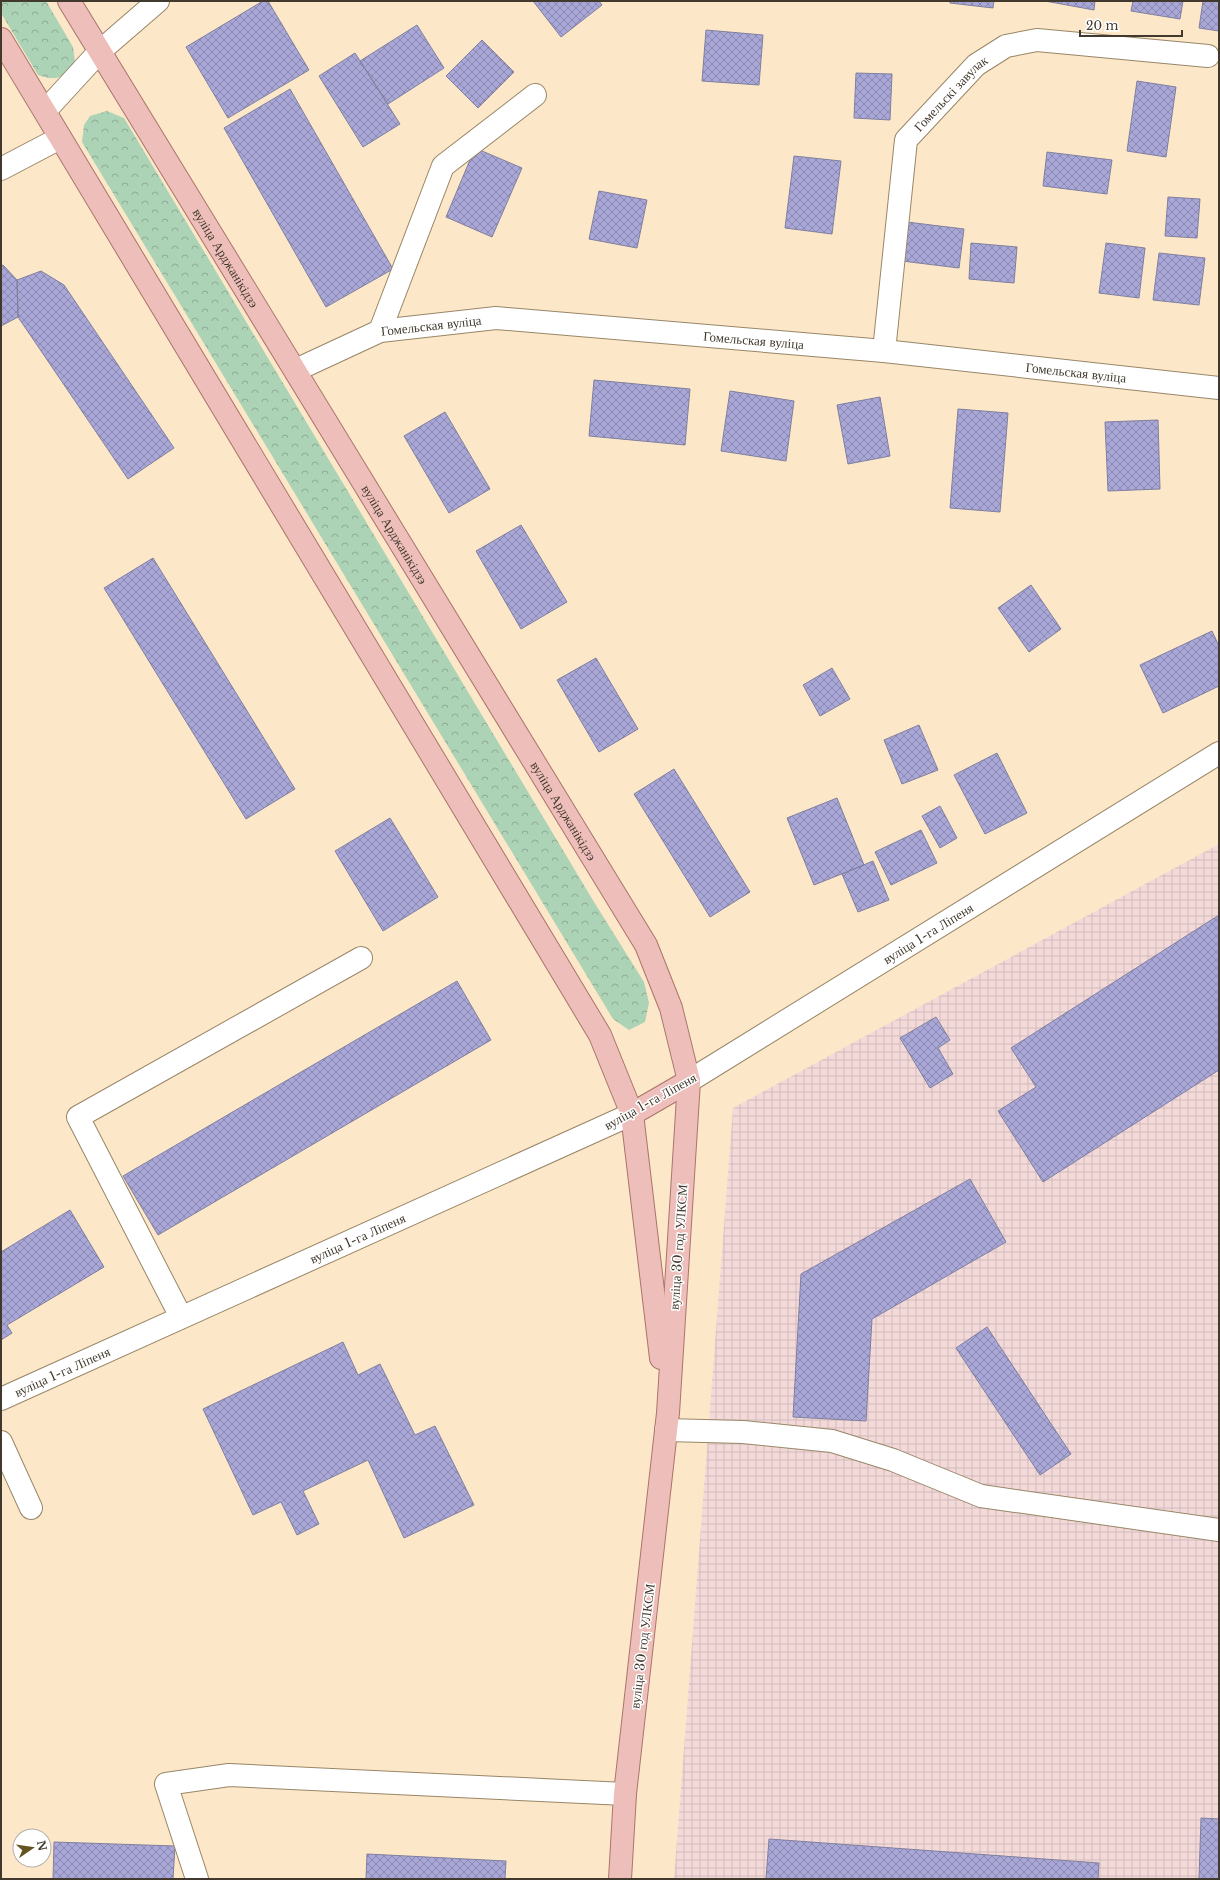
<svg xmlns="http://www.w3.org/2000/svg" width="1220" height="1880" viewBox="0 0 1220 1880" font-family="'Libre Baskerville',serif">
<style>
.industrial{fill:url(#industrial-grid)}
.forest{fill:url(#forest-crowns)}
.building{fill:url(#building-cross-hatch);stroke:#807f9e}
.lines{fill:none;stroke-linecap:round;stroke-linejoin:round}
.minor-casing{stroke:#988668;stroke-width:24}
.major-casing{stroke:#aa746b;stroke-width:24}
.minor{stroke:#fff;stroke-width:22}
.major{stroke:#eebeba;stroke-width:22}
.labels{text-anchor:middle;stroke-width:3;stroke-linejoin:round;paint-order:stroke}
.street-label{font-size:13px;fill:#41392d;stroke:#fff}
</style>
<defs>
<pattern id="industrial-grid" width="8" height="8" patternUnits="userSpaceOnUse"><rect width="8" height="8" fill="#f4d9d9"/><path d="M0 4h8M4 0v8" fill="none" stroke="#d2bbbb"/></pattern>
<pattern id="forest-crowns" width="20" height="18" patternUnits="userSpaceOnUse"><rect width="20" height="18" fill="#acd3b5"/><path d="M2 6a3 3 0 1 1 6 0M12 15a3 3 0 1 1 6 0" fill="none" stroke="#8eac94"/></pattern>
<pattern id="building-cross-hatch" width="8" height="8" patternUnits="userSpaceOnUse"><rect width="8" height="8" fill="#a9a7d8"/><path d="M0 0l8 8M0 8l8-8" fill="none" stroke="#8b89b0"/></pattern>
</defs>
<rect width="100%" height="100%" fill="#fce8c8"/>
<path class="industrial" d="M1219,844V1879H674L733,1108Z"/>
<path class="forest" d="M1,1H46L73,47L75,62C61,78 59,82 38,75L1,13Z
M107,111L124,118L594,902L644,982L649,1003L645,1022L629,1030L613,1019L82,142L84,125L90,116Z"/>
<path class="building" d="M263,1H268L309,70L228,118L186,47Z
M533,1H599L602,5L561,37Z
M950,1H994L993,8L950,3Z
M1045,1H1095L1094,10Z
M1133,1H1183L1180,19L1131,11Z
M1203,1H1219V31L1199,28Z
M417,25L444,68L388,104L360,61Z
M706,30L763,35L759,85L702,81Z
M482,40L514,72L478,108L446,76Z
M355,53L400,124L363,147L319,76Z
M856,73L892,74L890,120L854,118Z
M1137,81L1176,87L1166,157L1127,151Z
M290,89L393,269L326,307L224,128Z
M475,148L522,168L492,237L446,217Z
M1047,152L1112,160L1107,194L1043,186Z
M794,156L841,161L832,234L785,228Z
M599,191L647,200L637,248L589,239Z
M1168,197L1200,199L1197,238L1165,236Z
M907,222L964,229L959,268L902,261Z
M971,243L1017,247L1014,283L969,279Z
M1106,243L1145,248L1139,298L1099,293Z
M1159,253L1205,258L1199,305L1153,300Z
M3,265L17,280L18,317L1,326V266Z
M41,271L64,285L174,448L128,479L18,317L17,280Z
M594,380L690,389L685,445L589,436Z
M730,391L794,401L786,461L721,451Z
M880,397L890,456L848,464L837,405Z
M958,409L1008,413L1000,512L950,508Z
M445,412L490,489L449,513L404,436Z
M1158,420L1160,489L1108,491L1105,422Z
M521,525L567,602L521,629L476,551Z
M153,558L295,789L246,819L104,588Z
M1031,585L1061,629L1029,652L998,608Z
M1212,631L1219,646V686L1163,713L1140,665Z
M596,658L638,729L599,752L557,680Z
M832,668L850,699L820,716L803,685Z
M919,725L938,770L902,784L884,740Z
M997,753L1027,813L985,834L954,775Z
M674,769L750,892L710,917L634,794Z
M837,798L864,865L814,885L787,818Z
M940,806L957,838L940,848L922,816Z
M390,818L438,897L383,931L335,851Z
M921,830L937,863L891,885L875,852Z
M873,861L889,900L858,912L842,874Z
M1219,915V1070L1043,1182L998,1111L1036,1087L1011,1048Z
M457,981L491,1040L158,1235L123,1176Z
M936,1017L950,1040L938,1048L953,1074L930,1088L900,1038Z
M970,1179L1006,1242L872,1319L866,1421L793,1417L801,1274Z
M70,1210L104,1267L7,1325L12,1333L1,1340V1252Z
M987,1327L1071,1454L1040,1475L956,1348Z
M343,1342L358,1375L380,1364L415,1435L435,1426L474,1505L404,1538L368,1460L303,1491L319,1524L297,1535L281,1502L253,1515L203,1409Z
M1201,1818L1219,1819V1879H1199Z
M769,1839L1099,1863L1098,1879H766Z
M54,1842L175,1846L173,1879H53Z
M367,1854L506,1861L505,1879H366Z"/>
<g class="lines">
<g class="minor-casing">
<g id="minor">
<path d="M45,111L99,52L158,1"/>
<path d="M1,169L60,138"/>
<path d="M380,331L443,166L535,95"/>
<path id="s1" d="M884,351L906,140L976,65L1006,46L1037,40L1208,56"/>
<path id="s2" d="M296,370L380,331L496,318L884,351L1219,388"/>
<path id="s3" d="M689,1081L1219,753"/>
<path d="M181,1317L78,1117L361,958"/>
<path id="s4" d="M1,1399L632,1114"/>
<path d="M666,1430L743,1432L832,1441L893,1460L981,1496L1219,1530"/>
<path d="M1,1442L31,1508"/>
<path d="M197,1879L166,1784L229,1775L625,1794"/>
</g>
</g>
<g class="major-casing">
<g id="major">
<path id="s5" d="M69,1L646,945L671,1008L689,1081L668,1413L625,1794L620,1879"/>
<path d="M1,39L600,1035L632,1114L661,1358"/>
<path d="M632,1114L689,1081"/>
</g>
</g>
<use href="#minor" class="minor"/>
<use href="#major" class="major"/>
</g>
<g class="labels">
<g class="street-label">
<text dy="5" stroke="none"><textPath href="#s1" startOffset="277">Гомельскі завулак</textPath></text>
<text dy="5" stroke="none"><textPath href="#s5" startOffset="301">вуліца Арджанікідзэ</textPath></text>
<text dy="5" stroke="none"><textPath href="#s2" startOffset="144">Гомельская вуліца</textPath></text>
<text dy="5" stroke="none"><textPath href="#s2" startOffset="468">Гомельская вуліца</textPath></text>
<text dy="5" stroke="none"><textPath href="#s2" startOffset="792">Гомельская вуліца</textPath></text>
<text dy="5" stroke="none"><textPath href="#s5" startOffset="625">вуліца Арджанікідзэ</textPath></text>
<text dy="5" stroke="none"><textPath href="#s5" startOffset="949">вуліца Арджанікідзэ</textPath></text>
<text dy="5" stroke="none"><textPath href="#s3" startOffset="281">вуліца 1-га Ліпеня</textPath></text>
<text transform="translate(650 1101) rotate(-29)" y="5">вуліца 1-га Ліпеня</text>
<text dy="5" stroke="none"><textPath href="#s4" startOffset="391">вуліца 1-га Ліпеня</textPath></text>
<text transform="translate(678 1247) rotate(-86)" y="5">вуліца 30 год УЛКСМ</text>
<text dy="5" stroke="none"><textPath href="#s4" startOffset="67">вуліца 1-га Ліпеня</textPath></text>
<text transform="translate(642 1646) rotate(-83)" y="5">вуліца 30 год УЛКСМ</text>
</g>
</g>
<rect width="1220" height="1880" fill="none" stroke="#41392d" stroke-width="4"/>
<g transform="translate(32 1848) rotate(77)"><circle r="19" fill="#ffffff" stroke="#b3b0ab"/>
<path d="M0-3L7 15L0 10L-7 15Z" fill="#635522"/>
<text y="-6" font-size="11" font-weight="bold" text-anchor="middle" fill="#41392d">N</text>
</g>
<path d="M1080 30v6h102v-6" fill="none" stroke="#41392d" stroke-width="2"/>
<text x="1086" y="30" font-size="12" fill="#41392d" stroke="#ffffff" stroke-width="3" paint-order="stroke">20 m</text>
</svg>
